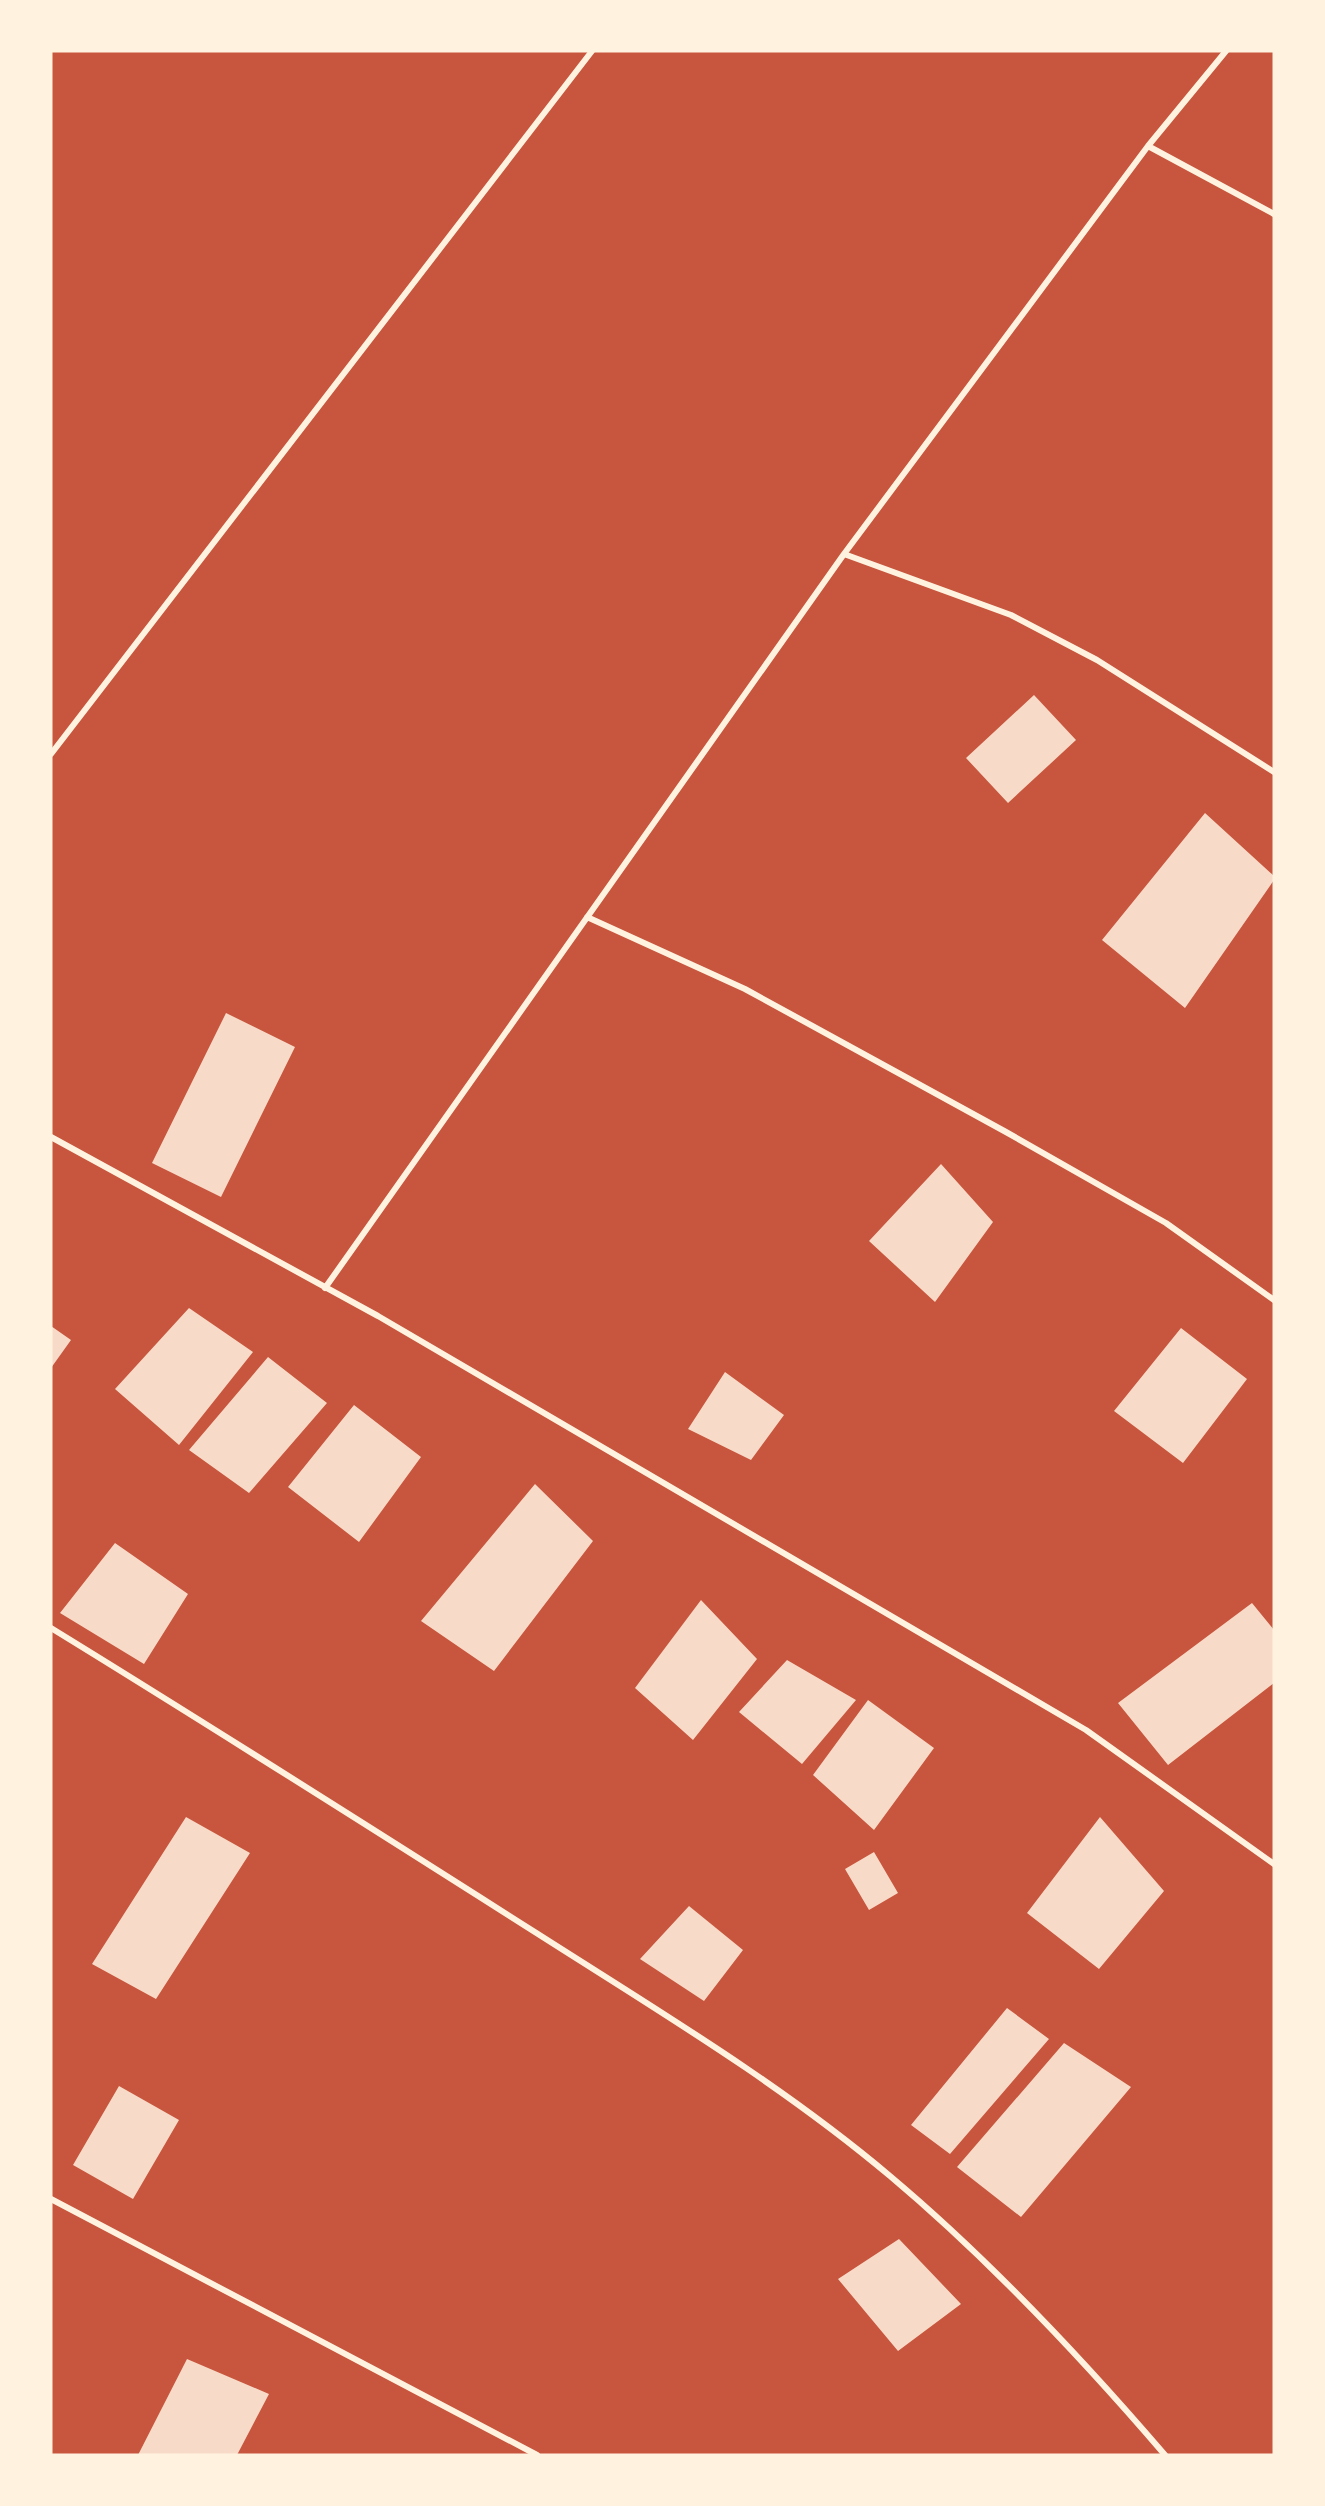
<svg xmlns="http://www.w3.org/2000/svg" width="1325" height="2506" viewBox="0 0 1325 2506" font-family="'PT Sans',sans-serif">
<style>
.building{fill:#f7dbc8}
.lines{fill:none;stroke-linecap:round;stroke-linejoin:round}
.minor{stroke:#fff3e0;stroke-width:6}
</style>
<rect width="100%" height="100%" fill="#c8553d"/>
<path class="building" d="M1034,695L1076,740L1008,803L966,758Z
M1205,813L1274,876V880L1185,1008L1102,940Z
M226,1013L295,1047L221,1197L152,1163Z
M941,1164L993,1222L935,1302L869,1241Z
M189,1308L253,1352L179,1445L115,1389Z
M51,1326L71,1340L51,1368Z
M1181,1328L1247,1379L1183,1463L1114,1411Z
M268,1357L327,1403L249,1493L189,1450Z
M725,1372L784,1415L751,1460L688,1429Z
M354,1405L421,1457L359,1542L288,1487Z
M535,1484L593,1541L494,1671L421,1621Z
M115,1543L188,1594L144,1664L60,1613Z
M701,1600L757,1659L693,1740L635,1688Z
M1252,1603L1274,1630V1683L1168,1765L1118,1703Z
M787,1660L856,1700L802,1764L739,1712Z
M868,1700L934,1748L874,1830L813,1775Z
M186,1817L250,1853L156,1999L92,1964Z
M1100,1817L1164,1891L1099,1969L1027,1913Z
M874,1852L898,1893L869,1910L845,1869Z
M689,1906L743,1950L704,2001L640,1959Z
M1007,2008L1049,2039L950,2154L911,2125Z
M1064,2043L1131,2087L1021,2217L957,2167Z
M119,2086L179,2120L133,2199L73,2165Z
M899,2239L961,2304L898,2351L838,2279Z
M187,2359L269,2394L237,2455H138Z"/>
<g class="lines">
<path class="minor" d="M1148,146L1274,214
M844,554L1011,615L1097,660L1274,772
M51,754L592,51
M587,917L745,989L1006,1132L1166,1223L1274,1300
M51,1137L378,1316L1086,1730L1274,1864
M325,1288L844,554L1148,146L1226,51
M51,1628C214,1728 376,1831 538,1934C657,2010 781,2084 890,2176C990,2260 1080,2356 1165,2455
M51,2199L537,2455"/>
</g>
<rect width="1325" height="2506" fill="none" stroke="#fff3e0" stroke-width="105"/>
</svg>
